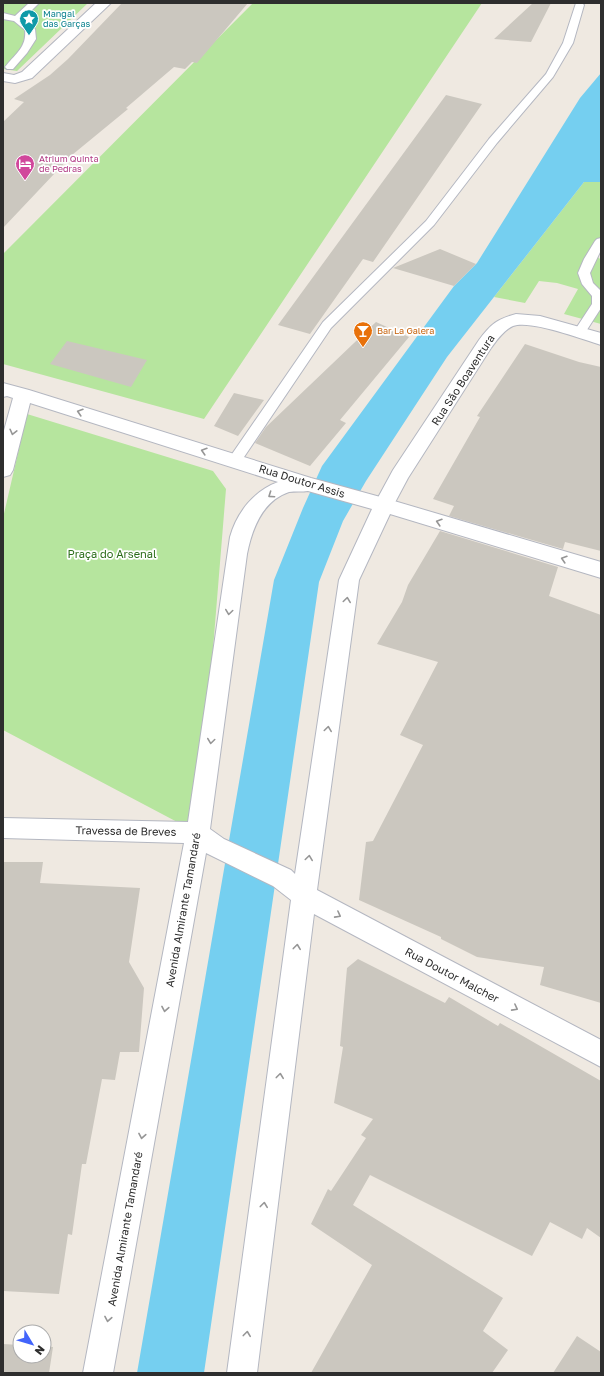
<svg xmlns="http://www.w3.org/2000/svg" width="604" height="1376" viewBox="0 0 604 1376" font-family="'Golos Text',sans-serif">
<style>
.green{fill:#b6e59e}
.water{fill:#75cff0}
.building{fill:#cbc7bf}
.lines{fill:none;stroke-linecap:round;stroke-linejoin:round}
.lane-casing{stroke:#b4b7c1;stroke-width:2}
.street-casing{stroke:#b4b7c1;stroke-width:2}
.secondary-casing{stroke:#b4b7c1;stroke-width:2}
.lane{fill:#fff;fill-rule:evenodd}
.street{fill:#fff;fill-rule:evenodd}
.secondary{fill:#fff;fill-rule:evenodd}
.oneway{stroke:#969696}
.labels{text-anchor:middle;stroke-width:3.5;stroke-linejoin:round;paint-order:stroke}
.far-culture-label{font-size:9px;fill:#0d838f;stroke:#fff;text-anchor:start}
.far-hotel-label{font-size:9px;fill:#b23c85;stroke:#fff;text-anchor:start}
.far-food-label{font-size:9px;fill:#c56008;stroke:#fff;text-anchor:start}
.street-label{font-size:11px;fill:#2e2e2e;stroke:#fff}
.park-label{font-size:11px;fill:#2c6e1b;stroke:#fff}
</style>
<rect width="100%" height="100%" fill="#efe9e1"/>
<path class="green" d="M3,3H88L17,71L3,69Z
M253,3H482L204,419L3,364V254Z
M584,182H601V248L597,256L601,260V324L564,314L578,289L557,283L539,281L525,303L494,297Z
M27,414L213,471L226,489L198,833L3,730V518Z"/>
<path class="water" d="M601,73V182H584L447,357L366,481L343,521L319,582L204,1373H137L274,580L303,508L322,466L454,286L477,263L580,98Z"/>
<path class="building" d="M122,3H248L197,63L192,62L185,69L174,67L126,108L128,109L72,155L3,228V122L24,102L14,99L50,75L68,59Z
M533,3H551L531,42L494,39Z
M446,95L482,104L373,262L363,259L310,334L278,325Z
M440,249L476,264L454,286L393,268Z
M376,322L409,337L340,420L346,423L310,466L255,443L266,427Z
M67,341L147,360L131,387L50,364Z
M525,344L579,362L601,367V551L565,542L563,549L449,516L454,506L433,499L480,417L477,416Z
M234,393L264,400L238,436L214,426Z
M440,531L558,567L549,596L601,615V1003L540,985L544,967L477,957L441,939V937L359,900L366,842L373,841L423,745L400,735L438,662L377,644L402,602L408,585Z
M3,862H43L40,883L140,888L129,962L144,988L139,1052H120L115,1080L102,1079L86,1164H82L72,1235L68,1234L59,1294L3,1291Z
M358,959L445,1003L449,997L498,1026L500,1023L601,1081V1238L587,1228L582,1239L550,1222L532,1256L370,1175L353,1205L503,1298L483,1331L508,1350L492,1373H311L372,1265L311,1224L328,1189L331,1191L366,1138L361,1135L373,1119L334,1103L343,1047L340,1046L347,968Z
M577,1336L601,1352V1373H553Z
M3,1344L20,1345V1356H44V1346L53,1347L49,1373H3Z"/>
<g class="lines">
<g class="lane-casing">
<path id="lane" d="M29,3H39L23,19L35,29L36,39L27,53L13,69H7L5,67C15,54 27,47 25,30L14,21L3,19V13L15,16Z
M576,3H582L584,5L573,43L553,77L497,143L434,225L331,328L240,463L235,465L230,463L228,460L230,457L323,322L426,221L489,139L546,74L563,43Z
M601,238V250L590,273L593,283L601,291V308L583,336H575L573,333L592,304V296L582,284L578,273L584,259L595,241L597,239Z"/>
</g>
<g class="street-casing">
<path id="street" d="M96,3H111L32,78L15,83L3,81V73L14,75L22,72Z
M516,314L540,316L601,333V345C581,339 532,320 513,326C504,330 497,340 491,348L408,478L391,510L384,512L377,510L374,505L393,470L479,340C491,324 497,319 516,314Z"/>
</g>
<g class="secondary-casing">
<path id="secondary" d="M3,383L29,390L311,478L384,498L601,562V578L390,514L359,580L317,890L601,1040V1067L314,914L257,1373H227L291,900L273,886L206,853L113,1373H83L184,843L3,838V818L188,822L230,537C237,512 254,491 278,482L30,403L13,470L10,475L3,477V434L13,398L7,396L3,397ZM308,491L372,509L339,580L295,874L291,870L224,839L210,829L247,554C252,529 262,501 289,492C295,491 302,492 308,491Z"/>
</g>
<use href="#lane" class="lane"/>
<use href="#street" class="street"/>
<use href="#secondary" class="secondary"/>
</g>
<defs><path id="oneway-chevron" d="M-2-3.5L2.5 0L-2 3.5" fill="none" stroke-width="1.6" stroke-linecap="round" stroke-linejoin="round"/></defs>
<g class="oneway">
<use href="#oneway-chevron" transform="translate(80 412) rotate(-163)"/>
<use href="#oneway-chevron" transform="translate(13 432) rotate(104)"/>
<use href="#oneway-chevron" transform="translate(204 451) rotate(-163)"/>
<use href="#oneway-chevron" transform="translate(271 495) rotate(146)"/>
<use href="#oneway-chevron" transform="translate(439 522) rotate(-163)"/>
<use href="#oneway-chevron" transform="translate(564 559) rotate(-163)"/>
<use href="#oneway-chevron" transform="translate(347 600) rotate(-82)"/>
<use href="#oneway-chevron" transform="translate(229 612) rotate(98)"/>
<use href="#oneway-chevron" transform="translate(328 729) rotate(-82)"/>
<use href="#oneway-chevron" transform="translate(211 741) rotate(98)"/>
<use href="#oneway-chevron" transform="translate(309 858) rotate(-82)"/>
<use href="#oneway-chevron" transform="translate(338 915) rotate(28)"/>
<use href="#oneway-chevron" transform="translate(297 947) rotate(-83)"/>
<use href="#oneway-chevron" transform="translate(515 1008) rotate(28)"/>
<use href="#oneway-chevron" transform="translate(165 1009) rotate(100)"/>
<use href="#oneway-chevron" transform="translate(280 1076) rotate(-83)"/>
<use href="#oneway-chevron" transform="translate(142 1136) rotate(100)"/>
<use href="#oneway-chevron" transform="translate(264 1205) rotate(-83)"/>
<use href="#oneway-chevron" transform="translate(108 1319) rotate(100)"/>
<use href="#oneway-chevron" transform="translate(247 1334) rotate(-83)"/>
</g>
<defs>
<g id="sight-pin" transform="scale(1)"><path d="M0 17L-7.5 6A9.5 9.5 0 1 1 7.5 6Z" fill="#0f9aa8" stroke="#fff"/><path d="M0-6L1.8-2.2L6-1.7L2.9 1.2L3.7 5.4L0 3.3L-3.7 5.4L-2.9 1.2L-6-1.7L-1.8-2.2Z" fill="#fff"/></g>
<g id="hotel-pin" transform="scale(1)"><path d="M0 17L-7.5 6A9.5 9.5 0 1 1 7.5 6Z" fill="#d1479c" stroke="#fff"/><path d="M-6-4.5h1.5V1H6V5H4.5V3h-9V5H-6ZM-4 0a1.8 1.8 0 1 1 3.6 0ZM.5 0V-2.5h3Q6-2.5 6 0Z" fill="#fff"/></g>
<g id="bar-pin" transform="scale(1)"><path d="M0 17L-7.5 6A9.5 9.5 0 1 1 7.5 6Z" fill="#e8710a" stroke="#fff"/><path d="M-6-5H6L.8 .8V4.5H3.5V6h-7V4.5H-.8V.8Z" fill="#fff"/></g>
</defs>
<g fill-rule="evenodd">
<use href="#sight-pin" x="29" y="19"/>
<use href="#hotel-pin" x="25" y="164"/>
<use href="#bar-pin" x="363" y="331"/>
</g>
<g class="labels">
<g class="far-culture-label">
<text x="43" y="17">Mangal<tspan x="43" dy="10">das Garças</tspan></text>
</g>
<g class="far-hotel-label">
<text x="39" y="162">Atrium Quinta<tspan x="39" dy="10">de Pedras</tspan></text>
</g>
<g class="far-food-label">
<text x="377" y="334">Bar La Galera</text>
</g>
<g class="street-label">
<text transform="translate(463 380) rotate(-57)" y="4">Rua São Boaventura</text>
<text transform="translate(302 481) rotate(17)" y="4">Rua Doutor Assis</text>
<text transform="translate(126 831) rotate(1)" y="4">Travessa de Breves</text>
<text transform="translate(183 910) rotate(-80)" y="4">Avenida Almirante Tamandaré</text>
<text transform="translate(452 975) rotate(28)" y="4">Rua Doutor Malcher</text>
<text transform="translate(125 1229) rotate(-80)" y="4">Avenida Almirante Tamandaré</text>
</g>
<g class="park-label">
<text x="112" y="558">Praça do Arsenal</text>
</g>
</g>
<rect width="604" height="1376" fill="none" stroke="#2e2e2e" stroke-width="8"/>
<g transform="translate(32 1344) rotate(128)"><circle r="19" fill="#ffffff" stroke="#ababab"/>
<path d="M0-3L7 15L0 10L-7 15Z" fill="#4264fb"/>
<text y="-6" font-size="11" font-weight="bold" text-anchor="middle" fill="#2e2e2e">N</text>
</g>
</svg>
